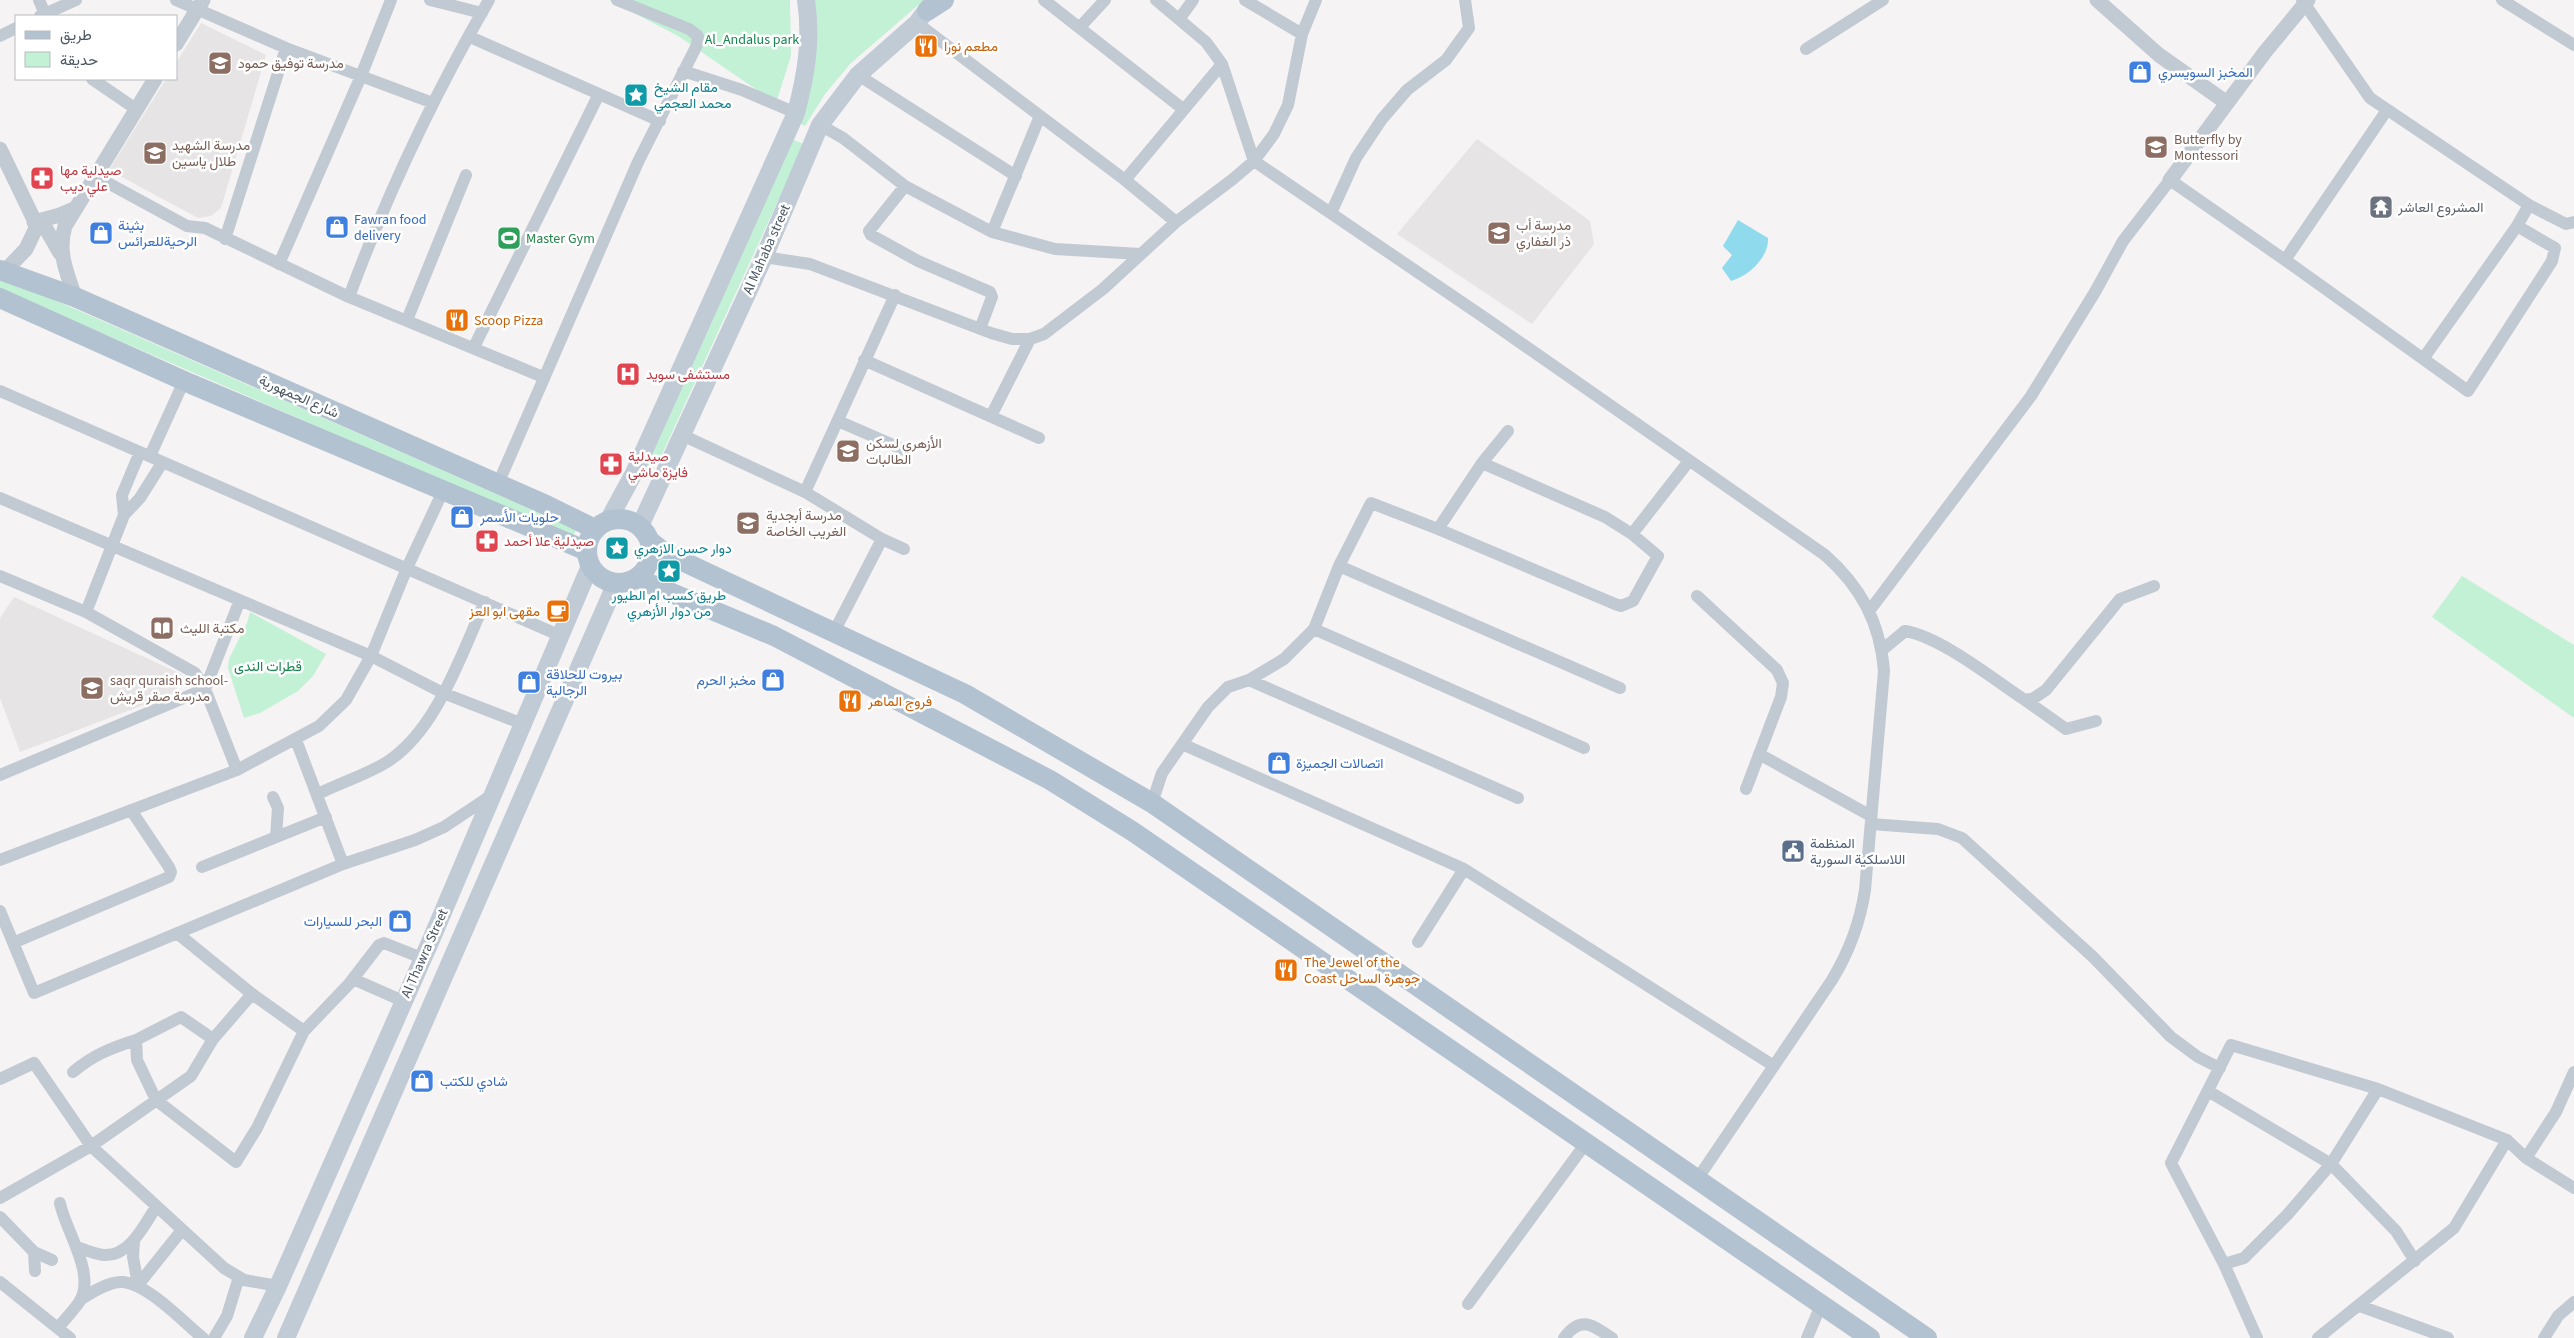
<svg xmlns="http://www.w3.org/2000/svg" width="2574" height="1338" viewBox="0 0 2574 1338" font-family="'Source Sans 3',Vazirmatn,sans-serif">
<style>
.education{fill:#e6e4e5}
.green{fill:#c3f1d5}
.water{fill:#90daee}
.lines{fill:none;stroke-linecap:round;stroke-linejoin:round}
.minor{stroke:#c1cad2;stroke-width:12}
.tertiary{stroke:#c1cad2;stroke-width:15}
.secondary{stroke:#c1cbd6;stroke-width:18}
.primary{stroke:#b3c2d1;stroke-width:20}
.labels{text-anchor:middle;stroke-width:5;stroke-linejoin:round;paint-order:stroke}
.park-label{font-size:14px;fill:#17864f;stroke:#fff}
.food-label{font-size:14px;fill:#c56008;stroke:#fff;text-anchor:start}
.education-label{font-size:14px;fill:#785e54;stroke:#fff;text-anchor:start}
.shop-label{font-size:14px;fill:#366cbe;stroke:#fff;text-anchor:start}
.culture-label{font-size:14px;fill:#0d838f;stroke:#fff;text-anchor:start}
.health-label{font-size:14px;fill:#be3a42;stroke:#fff;text-anchor:start}
.worship-label{font-size:14px;fill:#5b616d;stroke:#fff;text-anchor:start}
.leisure-label{font-size:14px;fill:#27864d;stroke:#fff;text-anchor:start}
.street-label{font-size:14px;fill:#4a5661;stroke:#fff}
.service-label{font-size:14px;fill:#4e5e75;stroke:#fff;text-anchor:start}
</style>
<rect width="100%" height="100%" fill="#f5f3f3"/>
<path class="education" d="M201,23L266,55L221,208L211,216L198,218L109,170L166,79H176V63Z
M1477,139L1590,221L1594,244L1532,324L1397,234Z
M14,597L181,674L182,683L172,694L20,752L0,698V618Z"/>
<path class="green" d="M609,0H790L791,56L776,103L678,36Z
M814,0H924L851,63L825,94L805,126L795,121Z
M789,138L804,144L658,463L649,472L643,475L641,473Z
M0,276L576,529L573,537L0,289Z
M2462,576L2574,645V718L2432,617Z
M250,612L326,654L313,676L298,691L260,713L244,718L228,668L229,659L247,623Z"/>
<path class="water" d="M1738,220L1768,238C1769,257 1749,276 1731,281L1722,268L1732,255L1723,246Z"/>
<g class="lines">
<path class="minor" d="M39,0L46,16
M176,0L286,48L433,103
M430,0L482,13
M1044,0L1183,109
M1156,0L1206,42L1222,64L1254,161L1485,318L1825,555C1861,587 1880,622 1884,671L1865,890C1860,923 1849,952 1832,980L1698,1178
M1245,0L1302,34
M2502,0L2574,45
M40,16L76,0
M1180,18L1193,0
M917,23L1125,180L1176,222
M1080,27L1105,0
M0,36L16,28
M470,37L660,121
M1806,49L1883,0
M683,71L742,90L796,113
M858,75L1016,176
M92,79L136,109
M820,125L843,138L905,186L992,232L1055,249L1140,254
M95,176L187,226L205,228L349,297L543,377
M1125,180L1222,64
M905,186L869,231L871,235L918,261L990,292L992,297L980,329
M2529,205L2566,224L2574,222
M1331,213L1356,158L1382,119L1407,90L1446,60L1469,28L1465,0
M992,232L1040,116
M225,239L286,48
M764,257L810,264L991,333L1012,339H1030L1044,334L1103,289L1176,222L1233,179L1254,161L1274,134L1288,105L1302,34L1316,0
M2285,260L2387,110
M279,264L361,76L391,0
M349,297C387,194 434,95 489,0
M407,320L466,175
M474,347L599,94
M2423,359L2517,226
M864,360L1039,438
M0,391L561,636
M991,416L1030,339
M838,421L907,451
M682,435L805,492L882,539L904,549
M150,456L184,381
M498,484L638,162L697,45L698,36L689,29L617,0
M805,492L895,295
M0,498L371,656L443,693L523,724
M124,515L122,495L140,452
M1438,529L1615,604L1621,606L1633,601L1658,556L1632,534L1605,517L1482,463
M1632,534L1689,461
M1339,566L1620,688
M0,576L86,612L195,673L205,689L237,770
M1697,596L1777,670L1783,683L1781,697L1746,789
M1870,610L2031,396L2095,292L2123,241L2170,180L2285,260L2468,391L2552,261L2555,248L2517,226L2529,205L2370,98L2302,0
M86,612L124,515L140,498L162,463
M1314,629L1584,748
M834,632L882,539
M1882,650L1905,631C1941,637 1993,679 2025,700L2034,698L2046,690L2120,599L2154,586
M1249,680L1518,798
M2025,700L2066,729L2096,721
M296,740L343,864
M1182,744L1464,869L1774,1066
M1759,754L1871,816
M0,775L205,689L240,600
M318,794C340,783 366,775 387,762C437,730 461,654 485,602
M273,797L278,808L276,837
M1152,803L1162,773L1208,707L1228,687L1249,680L1284,659L1314,629L1339,566L1371,503L1438,529L1482,463L1508,431
M1871,824L1938,829L1962,838L2092,956L2171,1037L2198,1057L2220,1068
M0,860L237,770L319,726L346,700L371,656L407,568L443,491
M202,867L326,817
M0,911L34,993L343,864L415,840L444,827L492,795
M15,942L169,877L171,872L169,867L131,810
M1418,942L1464,869
M353,979L403,1001
M304,1031L349,984L379,945L384,943L422,958
M213,1039L181,1017L136,1040L137,1060L156,1100L236,1162L257,1128L304,1031L252,994
M73,1072C93,1055 111,1048 136,1040
M0,1079L34,1063L91,1146L191,1076L213,1039L252,994L177,933
M2208,1091L2331,1164L2396,1231L2415,1261
M2526,1158L2556,1112L2574,1072
M0,1198L91,1146L224,1268L244,1280L278,1286
M0,1217L34,1252L35,1271
M134,1241L133,1257L138,1285
M77,1247C85,1250 95,1254 103,1255C130,1257 144,1225 156,1207
M34,1252L52,1260
M2224,1264L2244,1258L2287,1215L2331,1164L2378,1089
M0,1282L70,1338
M138,1285L182,1230
M80,1300C92,1292 109,1281 123,1282C148,1284 183,1322 203,1338
M1468,1304L1586,1143
M2360,1306L2448,1338
M58,1328C65,1319 74,1310 80,1301C96,1273 65,1230 60,1203
M214,1338L227,1316L239,1277
M1564,1338C1581,1315 1592,1325 1612,1338
M1807,1338L1821,1305
M2257,1338L2224,1264L2171,1163L2231,1045L2378,1089L2507,1140L2526,1158L2574,1188
M2318,1338L2454,1228L2507,1140
M2544,1338L2558,1316L2574,1302"/>
<path class="tertiary" d="M2097,0L2159,55L2227,103
M176,44L203,0
M0,149L37,226L26,249L4,272
M2170,180L2265,52L2308,0
M34,222L45,227L60,253
M34,222L60,215L74,209
M75,297C67,273 57,252 65,226L155,79"/>
<path class="secondary" d="M608,521L634,473L796,113C806,75 812,40 806,0
M640,526L764,257L820,125L858,75L917,23L934,0
M253,1338L278,1286L431,940L590,566
M286,1338L616,583"/>
<path class="primary" d="M927,11L944,0
M0,270L75,297L546,505L595,529
M0,298L191,384L587,551
M587 551a32 32 0 1 1 64 0a32 32 0 1 1-64 0Z
M650,541L665,553L965,694L1152,803L1927,1338
M636,578L774,636L1050,780L1132,831L1870,1338"/>
</g>
<defs>
<g id="restaurant-square" transform="scale(1.25)"><rect x="-9" y="-9" width="18" height="18" rx="4" fill="#e8710a" stroke="#fff"/><path d="M-5-6h1v4h1v-4h1v4h1v-4h1v5L-1.5 .5V6h-2V.5L-5-1ZM5-6V6H3V1.5H1.5Q1.5-4 5-6Z" fill="#fff"/></g>
<g id="school-square" transform="scale(1.25)"><rect x="-9" y="-9" width="18" height="18" rx="4" fill="#8d6e63" stroke="#fff"/><path d="M0-5L7-2L0 1L-7-2ZM-4 1L0 2.5L4 1V4Q0 6-4 4Z" fill="#fff"/></g>
<g id="shop-square" transform="scale(1.25)"><rect x="-9" y="-9" width="18" height="18" rx="4" fill="#3f7fe0" stroke="#fff"/><path d="M-5-2.5h2.3a2.7 3.5 0 0 1 5.4 0H5L5.5 6h-11ZM-1.5-2.5h3a1.5 2.3 0 0 0-3 0Z" fill="#fff"/></g>
<g id="sight-square" transform="scale(1.25)"><rect x="-9" y="-9" width="18" height="18" rx="4" fill="#0f9aa8" stroke="#fff"/><path d="M0-6L1.8-2.2L6-1.7L2.9 1.2L3.7 5.4L0 3.3L-3.7 5.4L-2.9 1.2L-6-1.7L-1.8-2.2Z" fill="#fff"/></g>
<g id="pharmacy-square" transform="scale(1.25)"><rect x="-9" y="-9" width="18" height="18" rx="4" fill="#e0444e" stroke="#fff"/><path d="M-2-6h4v4h4v4h-4v4h-4v-4h-4v-4h4Z" fill="#fff"/></g>
<g id="temple-square" transform="scale(1.25)"><rect x="-9" y="-9" width="18" height="18" rx="4" fill="#6b7280" stroke="#fff"/><path d="M0-6L5-2H3V0L6.5 2.5H4V6H1.5V3h-3V6H-4V2.5H-6.5L-3 0V-2H-5Z" fill="#fff"/></g>
<g id="stadium-square" transform="scale(1.25)"><rect x="-9" y="-9" width="18" height="18" rx="4" fill="#2e9e5b" stroke="#fff"/><path d="M0-5a6.5 5 0 1 0 0 10a6.5 5 0 1 0 0-10ZM-3.5-1.8h7v3.6h-7Z" fill="#fff"/></g>
<g id="hospital-square" transform="scale(1.25)"><rect x="-9" y="-9" width="18" height="18" rx="4" fill="#e0444e" stroke="#fff"/><path d="M-5-5h3v3.5h4V-5h3V5h-3V1.5h-4V5h-3Z" fill="#fff"/></g>
<g id="university-square" transform="scale(1.25)"><rect x="-9" y="-9" width="18" height="18" rx="4" fill="#8d6e63" stroke="#fff"/><path d="M0-5L7-2L0 1L-7-2ZM-4 1L0 2.5L4 1V4Q0 6-4 4Z" fill="#fff"/></g>
<g id="cafe-square" transform="scale(1.25)"><rect x="-9" y="-9" width="18" height="18" rx="4" fill="#e8710a" stroke="#fff"/><path d="M-5.5-4.5H6V0H3Q3 3.5 0 3.5H-2.5Q-5.5 3.5-5.5 0ZM3-3.2v2h1.7v-2ZM-6 4.5H4V6H-6Z" fill="#fff"/></g>
<g id="library-square" transform="scale(1.25)"><rect x="-9" y="-9" width="18" height="18" rx="4" fill="#8d6e63" stroke="#fff"/><path d="M-6-4Q-3-5.5-.7-3.5V5Q-3 3-6 4ZM6-4Q3-5.5 .7-3.5V5Q3 3 6 4Z" fill="#fff"/></g>
<g id="civic-square" transform="scale(1.25)"><rect x="-9" y="-9" width="18" height="18" rx="4" fill="#5c6f8a" stroke="#fff"/><path d="M-.6-6.5H3V-4.5H.6V-3L4-1V1h2V6H-6V1h2V-1L-.6-3ZM-1.2 2.5V6h2.4V2.5Z" fill="#fff"/></g>
</defs>
<g fill-rule="evenodd">
<use href="#restaurant-square" x="926" y="46"/>
<use href="#school-square" x="220" y="63"/>
<use href="#shop-square" x="2140" y="72"/>
<use href="#sight-square" x="636" y="95"/>
<use href="#school-square" x="2156" y="147"/>
<use href="#school-square" x="155" y="153"/>
<use href="#pharmacy-square" x="42" y="178"/>
<use href="#temple-square" x="2381" y="207"/>
<use href="#shop-square" x="337" y="227"/>
<use href="#shop-square" x="101" y="233"/>
<use href="#school-square" x="1499" y="233"/>
<use href="#stadium-square" x="509" y="238"/>
<use href="#restaurant-square" x="457" y="320"/>
<use href="#hospital-square" x="628" y="374"/>
<use href="#university-square" x="848" y="451"/>
<use href="#pharmacy-square" x="611" y="464"/>
<use href="#shop-square" x="462" y="517"/>
<use href="#school-square" x="748" y="523"/>
<use href="#pharmacy-square" x="487" y="541"/>
<use href="#sight-square" x="617" y="548"/>
<use href="#sight-square" x="669" y="571"/>
<use href="#cafe-square" x="558" y="611"/>
<use href="#library-square" x="162" y="628"/>
<use href="#shop-square" x="773" y="680"/>
<use href="#shop-square" x="529" y="682"/>
<use href="#school-square" x="92" y="688"/>
<use href="#restaurant-square" x="850" y="701"/>
<use href="#shop-square" x="1279" y="763"/>
<use href="#civic-square" x="1793" y="851"/>
<use href="#shop-square" x="400" y="921"/>
<use href="#restaurant-square" x="1286" y="970"/>
<use href="#shop-square" x="422" y="1081"/>
</g>
<g class="labels">
<g class="park-label">
<text x="752" y="44">Al_Andalus park</text>
<text x="268" y="671">قطرات الندى</text>
</g>
<g class="food-label">
<text x="944" y="51">مطعم نورا</text>
<text x="474" y="325">Scoop Pizza</text>
<text x="540" y="616" text-anchor="end">مقهى ابو العز</text>
<text x="868" y="706">فروج الماهر</text>
<text x="1304" y="967">The Jewel of the<tspan x="1304" dy="16">Coast جوهرة الساحل</tspan></text>
</g>
<g class="education-label">
<text x="238" y="68">مدرسة توفيق حمود</text>
<text x="2174" y="144">Butterfly by<tspan x="2174" dy="16">Montessori</tspan></text>
<text x="172" y="150">مدرسة الشهيد<tspan x="172" dy="16">طلال ياسين</tspan></text>
<text x="1516" y="230">مدرسة أب<tspan x="1516" dy="16">ذر الغفاري</tspan></text>
<text x="866" y="448">الأزهري لسكن<tspan x="866" dy="16">الطالبات</tspan></text>
<text x="766" y="520">مدرسة أبجدية<tspan x="766" dy="16">الغريب الخاصة</tspan></text>
<text x="180" y="633">مكتبة الليث</text>
<text x="110" y="685">saqr quraish school-<tspan x="110" dy="16">مدرسة صقر قريش</tspan></text>
</g>
<g class="shop-label">
<text x="2158" y="77">المخبز السويسري</text>
<text x="354" y="224">Fawran food<tspan x="354" dy="16">delivery</tspan></text>
<text x="118" y="230">بثينة<tspan x="118" dy="16">الرحيةللعرائس</tspan></text>
<text x="480" y="522">حلويات الأسمر</text>
<text x="546" y="679">بيروت للحلاقة<tspan x="546" dy="16">الرجالية</tspan></text>
<text x="756" y="685" text-anchor="end">مخبز الحرم</text>
<text x="1296" y="768">اتصالات الجميزة</text>
<text x="382" y="926" text-anchor="end">البحر للسيارات</text>
<text x="440" y="1086">شادي للكتب</text>
</g>
<g class="culture-label">
<text x="654" y="92">مقام الشيخ<tspan x="654" dy="16">محمد العجمي</tspan></text>
<text x="634" y="553">دوار حسن الازهري</text>
<text x="669" y="600" text-anchor="middle">طريق كسب ام الطيور<tspan x="669" dy="16">من دوار الأزهري</tspan></text>
</g>
<g class="health-label">
<text x="60" y="175">صيدلية مها<tspan x="60" dy="16">علي ديب</tspan></text>
<text x="646" y="379">مستشفى سويد</text>
<text x="628" y="461">صيدلية<tspan x="628" dy="16">فايزة ماشي</tspan></text>
<text x="504" y="546">صيدلية علا أحمد</text>
</g>
<g class="worship-label">
<text x="2398" y="212">المشروع العاشر</text>
</g>
<g class="leisure-label">
<text x="526" y="243">Master Gym</text>
</g>
<g class="street-label">
<text transform="translate(766 249) rotate(-66)" y="5">Al Mahaba street</text>
<text transform="translate(299 396) rotate(24)" y="5">شارع الجمهورية</text>
<text transform="translate(424 953) rotate(-66)" y="5">Al Thawra Street</text>
</g>
<g class="service-label">
<text x="1810" y="848">المنظمة<tspan x="1810" dy="16">اللاسلكية السورية</tspan></text>
</g>
</g>
<rect x="15" y="15" width="162" height="65" fill="#ffffff" stroke="#b7bbc0"/>
<rect x="25" y="31" width="25" height="8" fill="#b3c2d1" stroke="#b7bbc0"/>
<text x="60" y="40" font-size="15" fill="#4a5661">طريق</text>
<rect x="25" y="52" width="25" height="15" fill="#c3f1d5" stroke="#b7bbc0"/>
<text x="60" y="65" font-size="15" fill="#4a5661">حديقة</text>
</svg>
